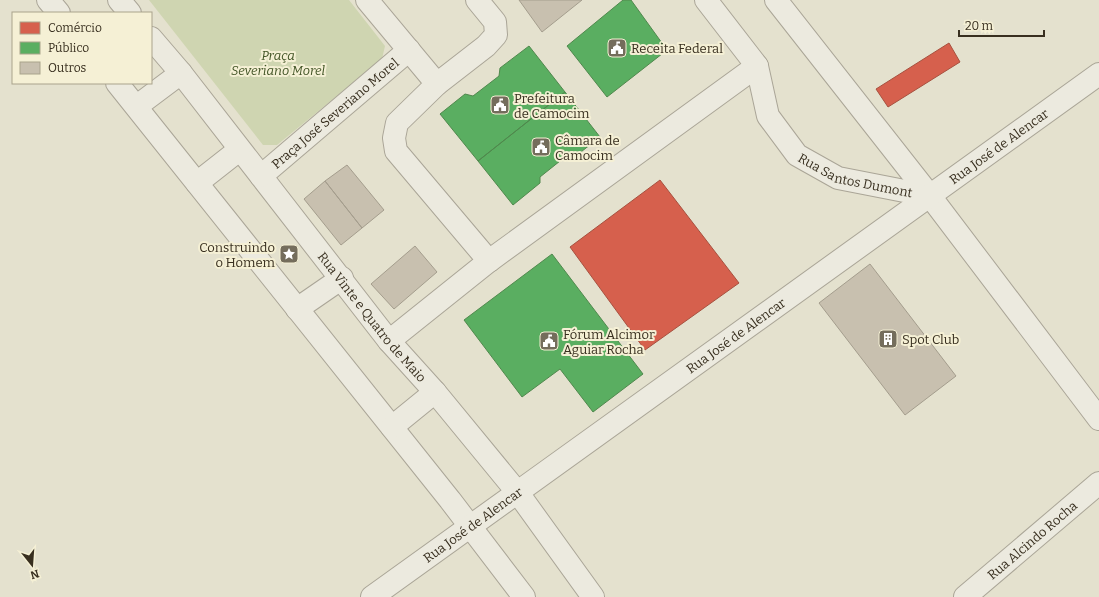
<svg xmlns="http://www.w3.org/2000/svg" width="1099" height="597" viewBox="0 0 1099 597" font-family="Bitter,serif">
<style>
.green{fill:#cfd5b1}
.shops{fill:#d6604d;stroke:#a7513f}
.public{fill:#5aae61;stroke:#50884d}
.building{fill:#c8c0af;stroke:#a49d8d}
.lines{fill:none;stroke-linecap:round;stroke-linejoin:round}
.minor-casing{stroke:#aaa597;stroke-width:24}
.minor{stroke:#eceadf;stroke-width:22}
.labels{text-anchor:middle;stroke-width:4;stroke-linejoin:round;paint-order:stroke}
.poi-label{font-size:13px;fill:#382f1f;stroke:#f5f0d5;text-anchor:start}
.park-label{font-size:13px;font-style:italic;fill:#425426;stroke:#f5f0d5}
.street-label{font-size:13px;fill:#382f1f;stroke:#f5f0d5}
</style>
<rect width="100%" height="100%" fill="#e4e1ce"/>
<path class="green" d="M149,0H349L385,46L382,59L277,145H263Z"/>
<path class="shops" d="M949,43L960,62L888,107L876,89Z
M660,180L739,283L645,350L570,247Z"/>
<path class="public" d="M623,0H631L667,50L607,97L567,46Z
M529,46L565,92L478,161L440,114L465,94L473,96L499,76L500,68Z
M565,92L600,137L572,159L565,157L540,177V183L513,205L478,161Z
M552,254L643,374L593,412L560,369L522,397L464,320Z"/>
<path class="building" d="M519,0H582L542,32Z
M347,165L384,210L362,228L325,181Z
M325,181L362,228L341,245L304,199Z
M415,246L437,272L394,309L371,284Z
M870,264L956,376L905,415L819,303Z"/>
<g class="lines">
<g class="minor-casing">
<g id="minor">
<path d="M48,0L59,13"/>
<path d="M119,0L130,13"/>
<path d="M367,0L437,84L486,46L496,35L495,22L477,0"/>
<path id="s1" d="M706,0L757,66L768,116L797,155L838,178L930,196"/>
<path d="M776,0L930,196L1099,419"/>
<path id="s2" d="M151,38L181,73L389,341L435,392L518,493L593,597"/>
<path d="M117,83L450,500L524,597"/>
<path d="M437,84L397,123L394,138L396,151L489,261"/>
<path d="M137,106L181,73"/>
<path id="s3" d="M261,176L409,50"/>
<path d="M197,183L239,150"/>
<path d="M297,309L342,278"/>
<path d="M389,341L489,261L757,66"/>
<path d="M392,427L435,392"/>
<path id="s4" d="M372,597L1099,74"/>
<path id="s5" d="M965,597L1099,483"/>
</g>
</g>
<use href="#minor" class="minor"/>
</g>
<defs>
<g id="civic-square" transform="scale(1)"><rect x="-9" y="-9" width="18" height="18" rx="4" fill="#746d5c" stroke="#f5f0d5"/><path d="M-.6-6.5H3V-4.5H.6V-3L4-1V1h2V6H-6V1h2V-1L-.6-3ZM-1.2 2.5V6h2.4V2.5Z" fill="#fff"/></g>
<g id="sight-square" transform="scale(1)"><rect x="-9" y="-9" width="18" height="18" rx="4" fill="#746d5c" stroke="#f5f0d5"/><path d="M0-6L1.8-2.2L6-1.7L2.9 1.2L3.7 5.4L0 3.3L-3.7 5.4L-2.9 1.2L-6-1.7L-1.8-2.2Z" fill="#fff"/></g>
<g id="building-square" transform="scale(1)"><rect x="-9" y="-9" width="18" height="18" rx="4" fill="#746d5c" stroke="#f5f0d5"/><path d="M-4-6H4V6H1V3H-1V6H-4ZM-2.5-4.3h1.7v1.8h-1.7ZM.8-4.3h1.7v1.8H.8ZM-2.5-1h1.7V.8h-1.7ZM.8-1h1.7V.8H.8Z" fill="#fff"/></g>
</defs>
<g fill-rule="evenodd">
<use href="#civic-square" x="617" y="48"/>
<use href="#civic-square" x="500" y="105"/>
<use href="#civic-square" x="541" y="147"/>
<use href="#sight-square" x="289" y="254"/>
<use href="#building-square" x="888" y="339"/>
<use href="#civic-square" x="549" y="341"/>
</g>
<g class="labels">
<g class="poi-label">
<text x="631" y="53">Receita Federal</text>
<text x="514" y="103">Prefeitura<tspan x="514" dy="15">de Camocim</tspan></text>
<text x="555" y="145">Câmara de<tspan x="555" dy="15">Camocim</tspan></text>
<text x="275" y="252" text-anchor="end">Construindo<tspan x="275" dy="15">o Homem</tspan></text>
<text x="563" y="339">Fórum Alcimor<tspan x="563" dy="15">Aguiar Rocha</tspan></text>
<text x="902" y="344">Spot Club</text>
</g>
<g class="park-label">
<text x="278" y="60">Praça<tspan x="278" dy="15">Severiano Morel</tspan></text>
</g>
<g class="street-label">
<text dy="5" stroke="none"><textPath href="#s3" startOffset="97">Praça José Severiano Morel</textPath></text>
<text dy="5" stroke="none"><textPath href="#s4" startOffset="772">Rua José de Alencar</textPath></text>
<text dy="5" stroke="none"><textPath href="#s1" startOffset="246">Rua Santos Dumont</textPath></text>
<text dy="5" stroke="none"><textPath href="#s2" startOffset="356">Rua Vinte e Quatro de Maio</textPath></text>
<text dy="5" stroke="none"><textPath href="#s4" startOffset="448">Rua José de Alencar</textPath></text>
<text dy="5" stroke="none"><textPath href="#s4" startOffset="124">Rua José de Alencar</textPath></text>
<text dy="5" stroke="none"><textPath href="#s5" startOffset="88">Rua Alcindo Rocha</textPath></text>
</g>
</g>
<rect x="12" y="12" width="140" height="72" fill="#f5f0d5" stroke="#a9a38c"/>
<rect x="20" y="22" width="20" height="12" fill="#d6604d" stroke="#a9a38c"/>
<text x="48" y="32" font-size="12" fill="#382f1f">Comércio</text>
<rect x="20" y="42" width="20" height="12" fill="#5aae61" stroke="#a9a38c"/>
<text x="48" y="52" font-size="12" fill="#382f1f">Público</text>
<rect x="20" y="62" width="20" height="12" fill="#c8c0af" stroke="#a9a38c"/>
<text x="48" y="72" font-size="12" fill="#382f1f">Outros</text>
<g transform="translate(32 565) rotate(163)" stroke="#f5f0d5" stroke-width="3" paint-order="stroke">
<path d="M0-3L7 15L0 10L-7 15Z" fill="#382f1f"/>
<text y="-6" font-size="11" font-weight="bold" text-anchor="middle" fill="#382f1f">N</text>
</g>
<path d="M959 30v6h85v-6" fill="none" stroke="#382f1f" stroke-width="2"/>
<text x="965" y="30" font-size="12" fill="#382f1f" stroke="#f5f0d5" stroke-width="3" paint-order="stroke">20 m</text>
</svg>
